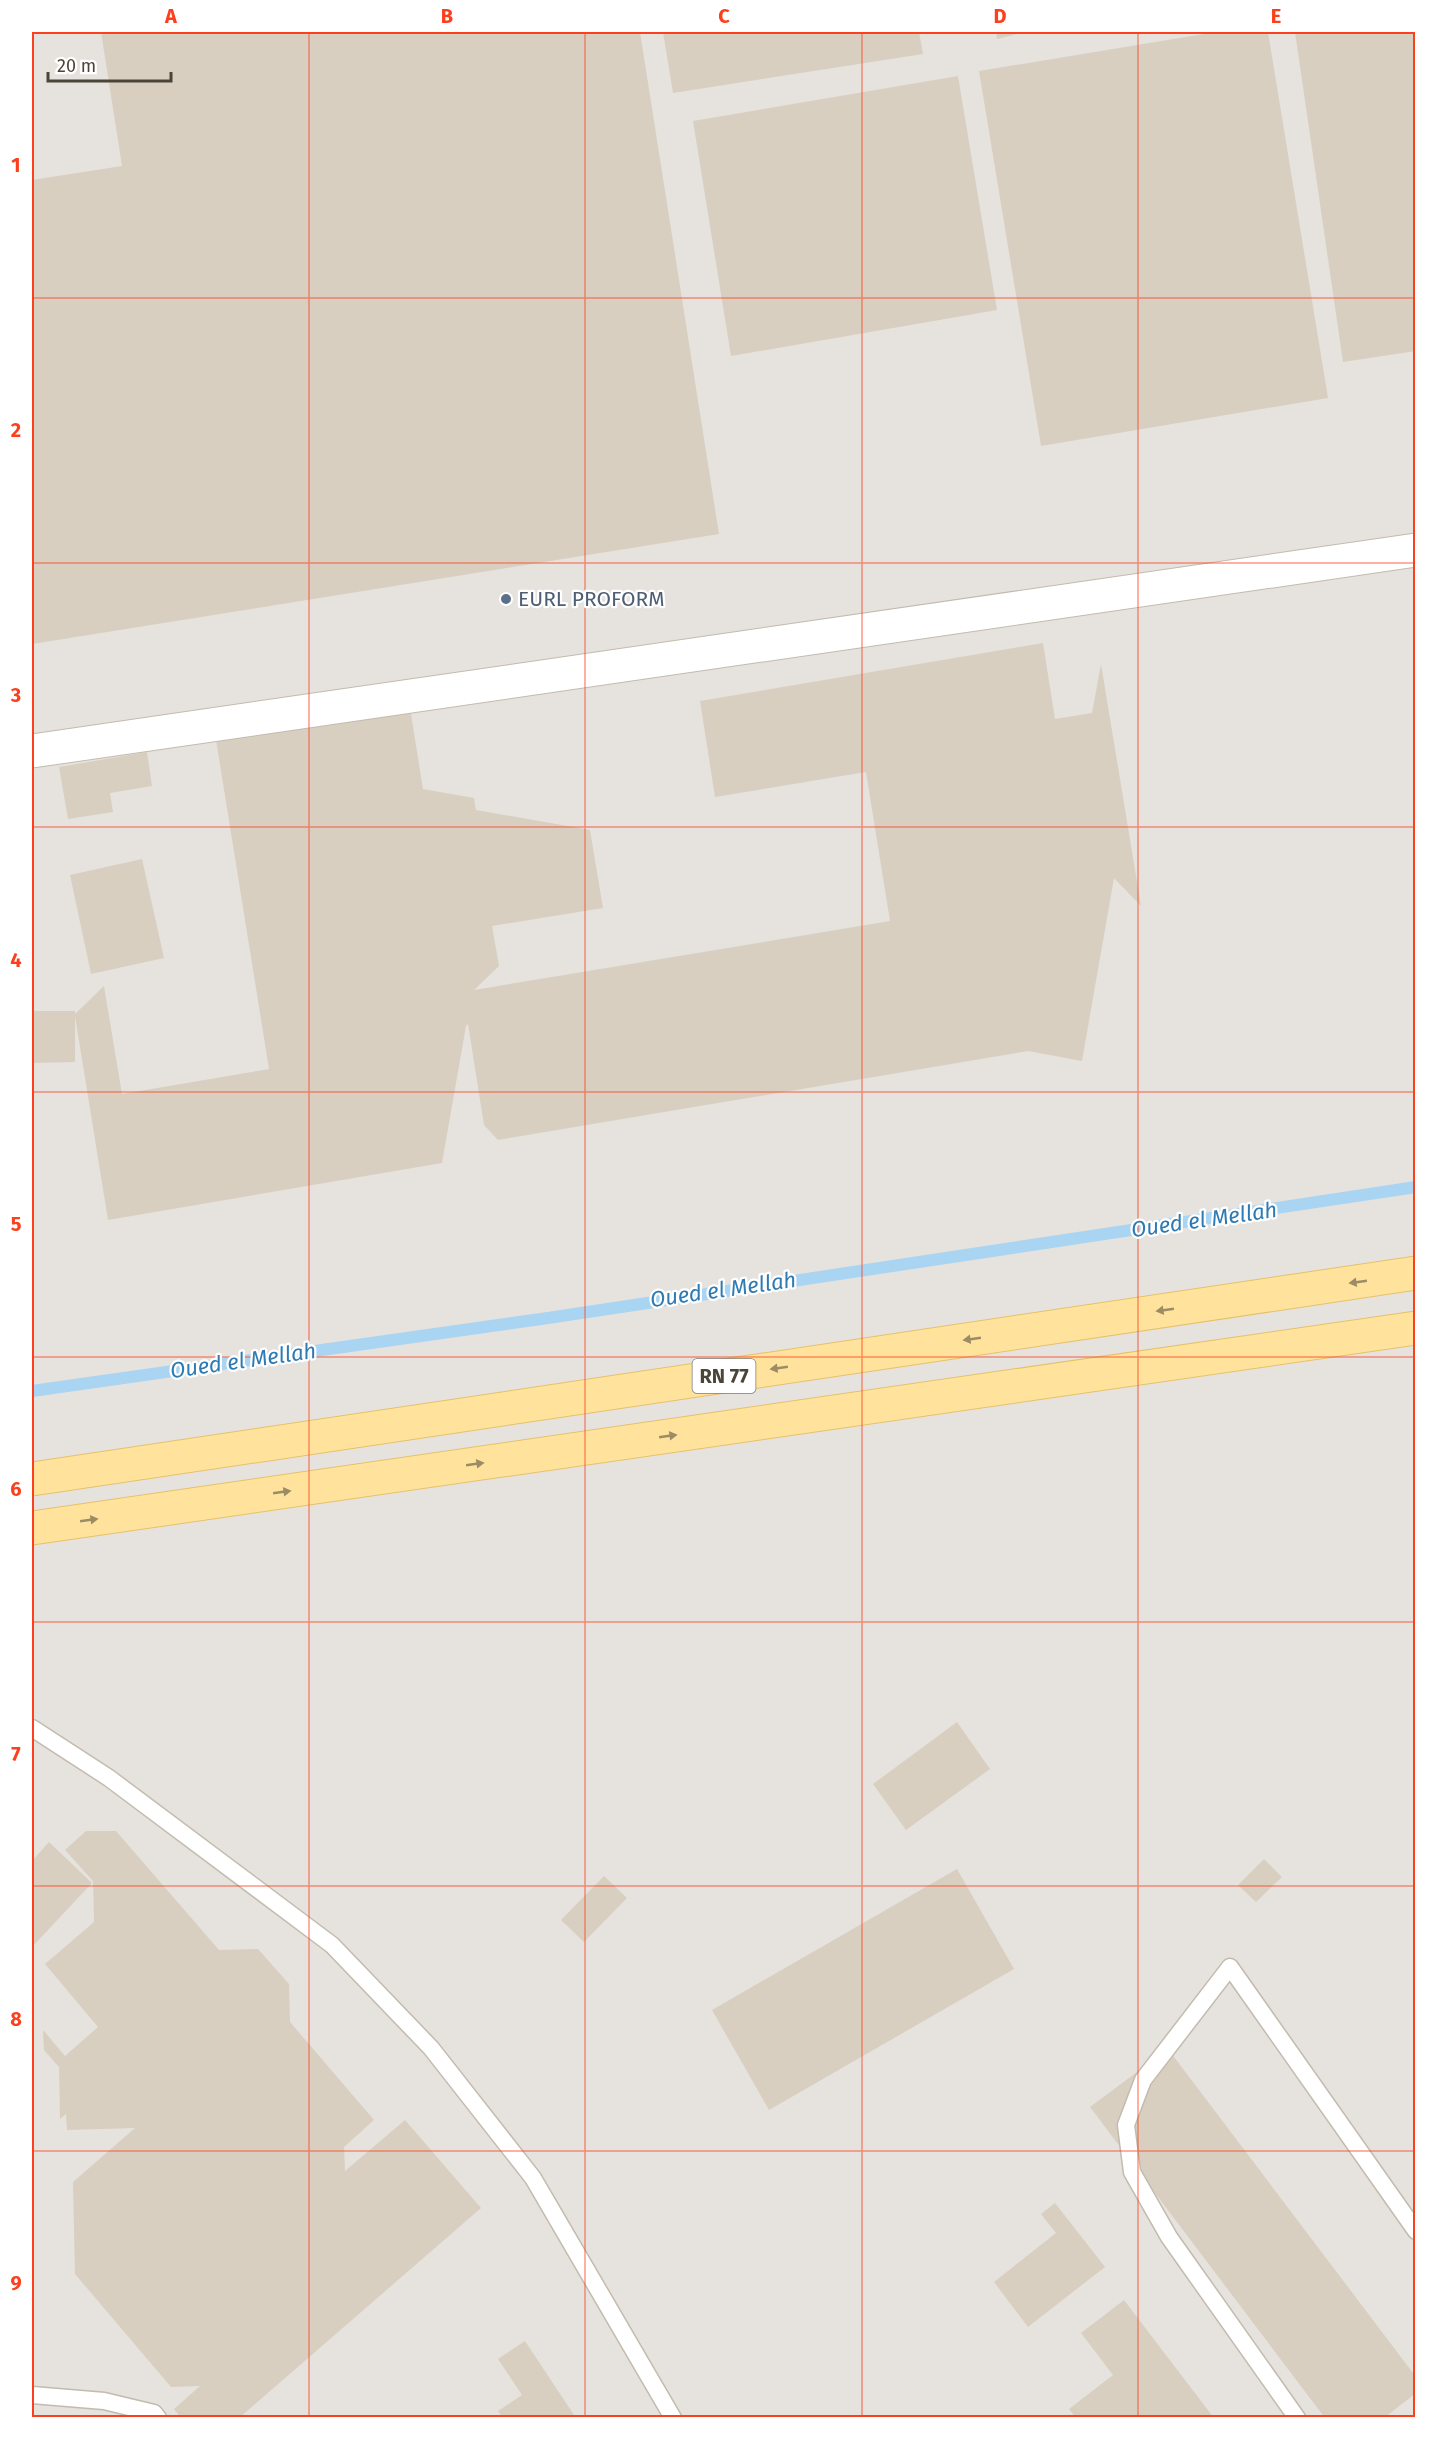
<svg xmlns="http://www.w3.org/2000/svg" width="1447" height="2449" viewBox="0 0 1447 2449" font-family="'Fira Sans',sans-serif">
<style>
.industrial{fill:#e6e2dd}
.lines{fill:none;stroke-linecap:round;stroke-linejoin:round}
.stream{stroke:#a9d4f2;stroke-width:12}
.building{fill:#d8cfc1}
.service-casing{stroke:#c2bbae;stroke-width:19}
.minor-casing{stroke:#c2bbae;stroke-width:35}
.primary-casing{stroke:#e6c16a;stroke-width:35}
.service{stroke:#fff;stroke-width:16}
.minor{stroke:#fff;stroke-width:33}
.primary{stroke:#ffe39c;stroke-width:33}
.oneway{fill:#9c8c66}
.grid{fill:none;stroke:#fc3f1d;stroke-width:1.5;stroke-opacity:0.55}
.service-dot{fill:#5c6f8a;stroke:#fff;stroke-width:2}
.labels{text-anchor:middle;stroke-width:4.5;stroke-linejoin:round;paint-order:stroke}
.shield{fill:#fff;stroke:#817c74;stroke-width:1.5}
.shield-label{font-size:20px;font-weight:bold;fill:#4b4439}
.service-label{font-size:21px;fill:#4e5e75;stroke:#fff;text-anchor:start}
.water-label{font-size:22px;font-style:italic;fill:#2e7ab2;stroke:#fff}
.neatline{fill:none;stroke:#fc3f1d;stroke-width:2}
.grid-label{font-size:20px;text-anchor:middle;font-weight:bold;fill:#fc3f1d}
</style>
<rect width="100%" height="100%" fill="#f6f3ec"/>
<path class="industrial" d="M32,32H1415V2417H32Z"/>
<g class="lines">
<path class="stream" d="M32,1391L548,1318L1416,1187"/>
</g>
<path class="building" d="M101,32H640L719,534L32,644V180L122,166Z
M663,32H919L923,54L673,93Z
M996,32H1025L997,39Z
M1216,32H1268L1328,398L1041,446L979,71Z
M1295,32H1416V351L1343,362Z
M958,76L997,310L731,356L693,121Z
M1043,643L1055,719L1092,713L1101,664L1141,906L1114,878L1082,1061L1028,1051L498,1140L484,1125L468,1024L466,1026L442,1163L108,1220L75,1016V1062L32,1063V1011H75V1014L104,986L122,1094L269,1069L216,740L410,708L423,789L474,798L476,810L590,830L603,908L492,926L499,966L474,990L890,921L866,772L715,797L700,701Z
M147,752L152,786L110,793L113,812L68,819L59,767Z
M142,859L164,958L91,974L70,875Z
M957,1722L990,1769L906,1830L873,1784Z
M86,1831H116L219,1950L258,1949L289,1984L290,2022L374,2120L344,2147L345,2171L405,2120L481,2208L239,2418H181L174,2409L200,2386L171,2387L75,2274L73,2182L135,2128L67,2130L66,2114L60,2119L59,2067L44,2050L43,2030L65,2056L98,2027L45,1964L94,1922L93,1881L65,1850Z
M49,1842L92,1883L32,1947V1861Z
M1264,1859L1282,1877L1256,1902L1238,1885Z
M957,1869L1014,1969L769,2110L712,2010Z
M604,1876L627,1898L584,1942L561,1920Z
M1168,2049L1416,2377V2393L1384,2418H1325L1090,2107Z
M1055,2203L1105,2267L1028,2327L994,2282L1056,2233L1041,2214Z
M1124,2300L1214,2418H1076L1069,2409L1113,2375L1081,2333Z
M525,2341L576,2418H503L498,2411L522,2395L498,2359Z"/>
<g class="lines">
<g class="service-casing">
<path id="service" d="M32,1728L109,1778L332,1945L431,2048L533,2178L673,2418
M32,2395L104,2401L154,2413L158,2418
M1297,2418L1169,2237L1132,2172L1126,2125L1143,2080L1230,1967L1416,2231"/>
</g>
<g class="minor-casing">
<path id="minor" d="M32,751L1416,550"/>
</g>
<g class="primary-casing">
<path id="primary" d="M32,1479L1416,1273
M32,1528L1416,1328"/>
</g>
<use href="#service" class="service"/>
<use href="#minor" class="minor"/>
<use href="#primary" class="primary"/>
</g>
<defs><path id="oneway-solid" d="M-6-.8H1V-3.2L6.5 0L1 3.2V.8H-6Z" transform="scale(1.5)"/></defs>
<g class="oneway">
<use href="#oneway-solid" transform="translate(1358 1282) rotate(172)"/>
<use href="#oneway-solid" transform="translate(1165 1310) rotate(172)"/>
<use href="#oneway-solid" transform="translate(972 1339) rotate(172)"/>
<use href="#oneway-solid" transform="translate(779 1368) rotate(172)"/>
<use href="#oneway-solid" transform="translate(668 1436) rotate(-8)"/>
<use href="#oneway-solid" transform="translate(475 1464) rotate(-8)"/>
<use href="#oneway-solid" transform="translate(282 1492) rotate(-8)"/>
<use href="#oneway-solid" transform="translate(89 1520) rotate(-8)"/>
</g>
<path class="grid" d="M309,32V2418M585,32V2418M862,32V2418M1138,32V2418M32,298H1416M32,563H1416M32,827H1416M32,1092H1416M32,1357H1416M32,1622H1416M32,1886H1416M32,2151H1416"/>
<circle class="service-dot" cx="506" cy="599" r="6"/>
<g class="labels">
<rect class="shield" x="692.5" y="1359" width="63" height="34" rx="4.5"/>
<g class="shield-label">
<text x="724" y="1383">RN 77</text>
</g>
<g class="service-label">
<text x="518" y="606">EURL PROFORM</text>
</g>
<g class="water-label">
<text transform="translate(1204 1219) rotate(-8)" y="8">Oued el Mellah</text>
<text transform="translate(723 1289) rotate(-8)" y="8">Oued el Mellah</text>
<text transform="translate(243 1360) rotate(-8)" y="8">Oued el Mellah</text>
</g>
</g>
<rect width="1447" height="2449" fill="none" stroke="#ffffff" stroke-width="66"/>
<path d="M48 72v9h123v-9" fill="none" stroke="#4b4439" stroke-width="3"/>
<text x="57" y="72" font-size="18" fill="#4b4439" stroke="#ffffff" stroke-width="4.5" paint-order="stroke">20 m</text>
<rect x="33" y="33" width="1381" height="2383" class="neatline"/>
<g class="grid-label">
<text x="171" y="23">A</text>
<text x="447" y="23">B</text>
<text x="724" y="23">C</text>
<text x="1000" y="23">D</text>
<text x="1276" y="23">E</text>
<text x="16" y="172">1</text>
<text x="16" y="437">2</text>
<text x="16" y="702">3</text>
<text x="16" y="967">4</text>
<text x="16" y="1231">5</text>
<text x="16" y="1496">6</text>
<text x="16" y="1761">7</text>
<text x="16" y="2026">8</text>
<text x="16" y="2290">9</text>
</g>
</svg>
